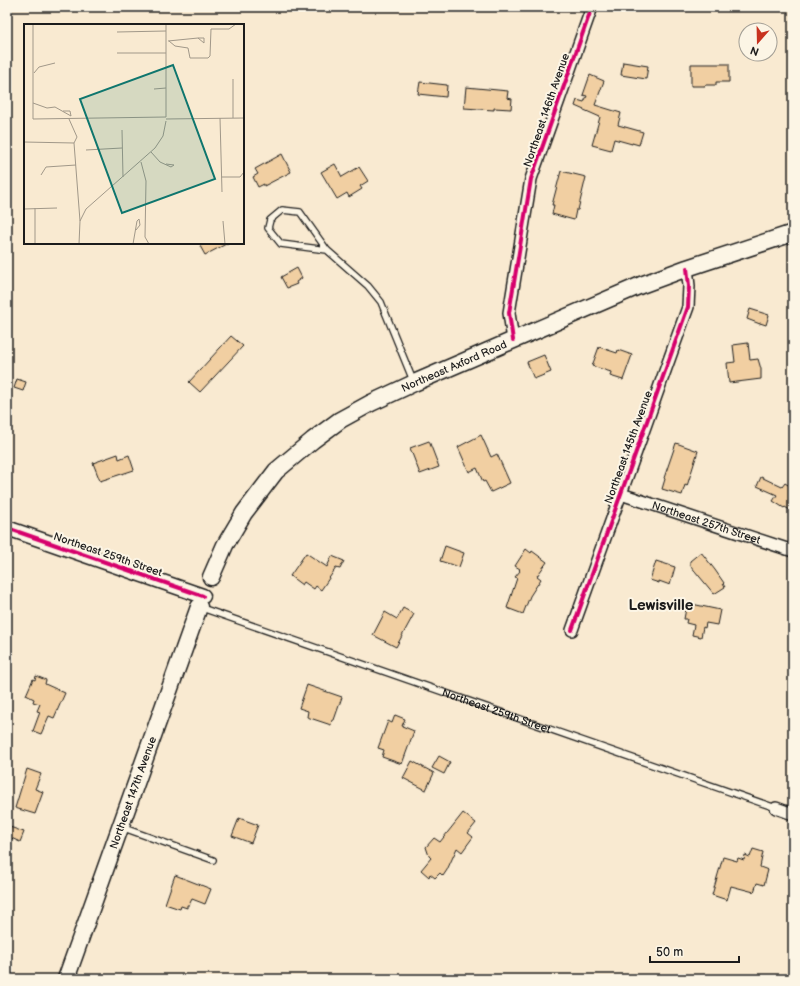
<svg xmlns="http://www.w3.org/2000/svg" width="800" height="986" viewBox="0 0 800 986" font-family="'Balsamiq Sans',sans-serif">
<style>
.building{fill:#f1cfa2;stroke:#1c1c1c}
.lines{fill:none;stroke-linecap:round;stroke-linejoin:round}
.service-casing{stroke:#1c1c1c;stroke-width:8}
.minor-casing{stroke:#1c1c1c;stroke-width:14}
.tertiary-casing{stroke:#1c1c1c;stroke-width:17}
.secondary-casing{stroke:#1c1c1c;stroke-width:19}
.service{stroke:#fcf5e5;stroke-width:5.5}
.minor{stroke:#fcf5e5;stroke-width:11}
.tertiary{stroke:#fcf5e5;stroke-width:14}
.secondary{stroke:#fcf5e5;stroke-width:16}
.cycleway-casing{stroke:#fcf5e5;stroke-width:6}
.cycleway{stroke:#d6006c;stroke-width:4}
.labels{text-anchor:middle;stroke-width:4;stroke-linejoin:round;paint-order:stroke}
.street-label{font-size:11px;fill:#1c1c1c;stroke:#fcf5e5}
.district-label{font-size:15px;font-weight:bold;fill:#1c1c1c;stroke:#fcf5e5}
.inset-road{fill:none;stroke:#a19889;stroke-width:1}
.view{fill:#0f766e;fill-opacity:0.15;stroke:#0f766e;stroke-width:2}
.inset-edge{fill:none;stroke:#1c1c1c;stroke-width:2}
</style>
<rect width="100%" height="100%" fill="#f9ead1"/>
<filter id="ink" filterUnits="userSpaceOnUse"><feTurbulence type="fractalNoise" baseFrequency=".025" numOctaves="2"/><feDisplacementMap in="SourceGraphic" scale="8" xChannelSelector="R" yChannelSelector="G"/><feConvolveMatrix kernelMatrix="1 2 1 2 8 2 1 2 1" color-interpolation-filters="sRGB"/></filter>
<g filter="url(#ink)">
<path class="building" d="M623,62L648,66L646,79L621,75Z
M691,64H729V82H716V85H705V86H691Z
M590,75L604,81L595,105L621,113L618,125L643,132L639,145L632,143V144L614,139L611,150L592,145L600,117L575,106L577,100L584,102L587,96L583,95Z
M420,82L447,85L446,97L418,94Z
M466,87L508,91L507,98L512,99L511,109L494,108V110L464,108Z
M282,154L291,172L264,186V184L258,187L253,177L258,174L255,169Z
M335,164L342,177L359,167L368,181L360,186L362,189L349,197L347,193L337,199L321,172Z
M561,171L586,177L578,210H576L574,220L552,214L554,205H552Z
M206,243H228L205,255L200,246Z
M297,268L302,278L296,282L297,284L287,288L281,277Z
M750,309L769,315L766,325L760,323V324L747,319Z
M231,336L243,346L200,392L189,382Z
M748,343L750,360L758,359L761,369V379L729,383L727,363L735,362L733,345Z
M599,347L617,353L618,350L632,355L623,380L610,376L611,372L592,366Z
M544,355L551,372L534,379L527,362Z
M17,379L26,382L23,391L14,388Z
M481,435L491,457L497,454L510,483L491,492L485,481L483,482L477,468L469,472L458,447Z
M429,441L439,467L420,474L410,448Z
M676,443L698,451L687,486L685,485L682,495L662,489L665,479L664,478Z
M118,454L119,459L129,455L134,470L100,481L93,463Z
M761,477L782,487L785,483L793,488V512L785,507L784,508L773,501L777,495L757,486Z
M445,546L464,553L459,567L440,561Z
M526,549L531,553L532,551L547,562L537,576L541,579L530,596L523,614L507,608L517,578L515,577L520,571L519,570L520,569L515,566Z
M701,552L715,570L724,583L723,584L725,587L714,594L690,565V561Z
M306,553L327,567L332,556L344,561L340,569L336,568L321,590L316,586L314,589L304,582L302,585L290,576Z
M656,561L675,567L670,585L659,581V583L650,580Z
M687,603L720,610L717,625L706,623L705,628L703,627L701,637L692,635L694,625L686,623L687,619H684Z
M403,608L414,614L396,647L373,635L385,612L397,619Z
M36,676L46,680L45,684L65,693L54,718L49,716L41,734L33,731L40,712L37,711L40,704L33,702L34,699L26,695L33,679L35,680Z
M307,685L342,697L334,720H332L331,725L307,717L308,711L299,708Z
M395,715L405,719L402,726L414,731L402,764L382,757L384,750L378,748L388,721L392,723Z
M439,756L450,762L444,774L432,768Z
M412,761L434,773L426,790L403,778Z
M27,769L41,774L35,789L43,792L35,814L15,808Z
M463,813L476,823L468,833L473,837L462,852L457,848L447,870L443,876L440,873L435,878L430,874L429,877L421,870L431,858L429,856L426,847L434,838L440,842Z
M239,818L258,825L251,843L232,836Z
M7,826L24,832L20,842L7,836Z
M753,849L763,852L760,867L768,870L764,885L757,883L754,892L731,886L727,900L712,895L723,857L737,861L738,858L744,860L745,855L750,857Z
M175,875L211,889L205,904L192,899L189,905H187V908L181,906L180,909L165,904Z"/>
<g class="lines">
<g class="service-casing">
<g id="service">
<path d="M327,250L281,244L268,228L270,220L282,210L300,212L327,250L368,286L381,302L414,383"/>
<path id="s1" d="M199,607L776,808"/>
<path d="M121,827L213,860"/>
</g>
</g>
<g class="minor-casing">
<g id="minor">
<path d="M513,340L509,313L531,179L592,7"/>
<path id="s2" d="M621,494L793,551"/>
<path d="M572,630L688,307L689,286L687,268"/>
<path d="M776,808L793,814"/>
</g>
</g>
<g class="tertiary-casing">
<path id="tertiary" d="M7,528L203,596"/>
</g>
<g class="secondary-casing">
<g id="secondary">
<path id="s3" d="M211,577L225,545L244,513L276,471L313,440L340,420L371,403L414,383L641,285L687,268L793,233"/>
<path id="s4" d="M66,979L199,607"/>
</g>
</g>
<use href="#service" class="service"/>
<use href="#minor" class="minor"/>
<use href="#tertiary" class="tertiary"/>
<use href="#secondary" class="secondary"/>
<g class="cycleway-casing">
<path id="cycleway" d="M513,340L509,313L531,179L592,7
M7,528L203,596
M572,630L688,307L689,286L687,268"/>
</g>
<use href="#cycleway" class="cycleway"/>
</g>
</g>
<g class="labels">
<g class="street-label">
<text transform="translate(546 110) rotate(-71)" y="4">Northeast 146th Avenue</text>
<text dy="4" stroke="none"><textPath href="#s3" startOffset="333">Northeast Axford Road</textPath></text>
<text transform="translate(628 447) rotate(-70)" y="4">Northeast 145th Avenue</text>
<text dy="4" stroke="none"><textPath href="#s2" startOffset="90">Northeast 257th Street</textPath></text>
<text transform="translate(108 554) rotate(19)" y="4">Northeast 259th Street</text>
<text dy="4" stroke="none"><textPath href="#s1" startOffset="315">Northeast 259th Street</textPath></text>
<text dy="4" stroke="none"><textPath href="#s4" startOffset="198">Northeast 147th Avenue</textPath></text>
</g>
<g class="district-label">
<text x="661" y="610">Lewisville</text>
</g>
</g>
<g transform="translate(24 24)">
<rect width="220" height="220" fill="#f9ead1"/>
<path class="inset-road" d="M9,0V95L142,93M142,0V93M93,8L142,7M144,17L174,14H180V19L174,14M145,17L151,22L164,24L166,34H184L186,32L187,5H205L212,0M93,29H142M10,49L15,43L31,39M209,55V94M130,65L142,64M9,79L23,84L31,83L47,92L46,87H39M196,94L198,168M45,95L53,113L50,119L56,197M142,95L220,94M98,106L99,153M0,118L50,119M62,126L98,124M127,128L136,138L147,143L150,141L142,140M117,138L122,157L121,213L125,220M17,151L22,143L52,141M197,153H216L220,148M11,184V220M0,185L33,184M199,197L201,220M55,220L56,197L62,185L131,124L139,112L142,97M109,220L113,197L115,195L116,201L112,206"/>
<path class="view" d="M149,41L191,155L98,189L56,75Z"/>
<rect width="220" height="220" class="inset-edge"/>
</g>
<rect width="800" height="986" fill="none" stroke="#fcf5e5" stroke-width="24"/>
<rect x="12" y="12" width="776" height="962" fill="none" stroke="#1c1c1c" stroke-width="1.5" filter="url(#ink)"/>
<g transform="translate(758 42) rotate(200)"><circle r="19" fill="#fcf5e5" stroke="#a29e95"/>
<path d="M0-3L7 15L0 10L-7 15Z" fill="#c8321e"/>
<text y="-6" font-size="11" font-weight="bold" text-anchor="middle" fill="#1c1c1c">N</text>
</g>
<path d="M650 956v6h89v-6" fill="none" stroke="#1c1c1c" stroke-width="2"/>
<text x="656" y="956" font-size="12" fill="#1c1c1c" stroke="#fcf5e5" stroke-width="3" paint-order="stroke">50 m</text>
</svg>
